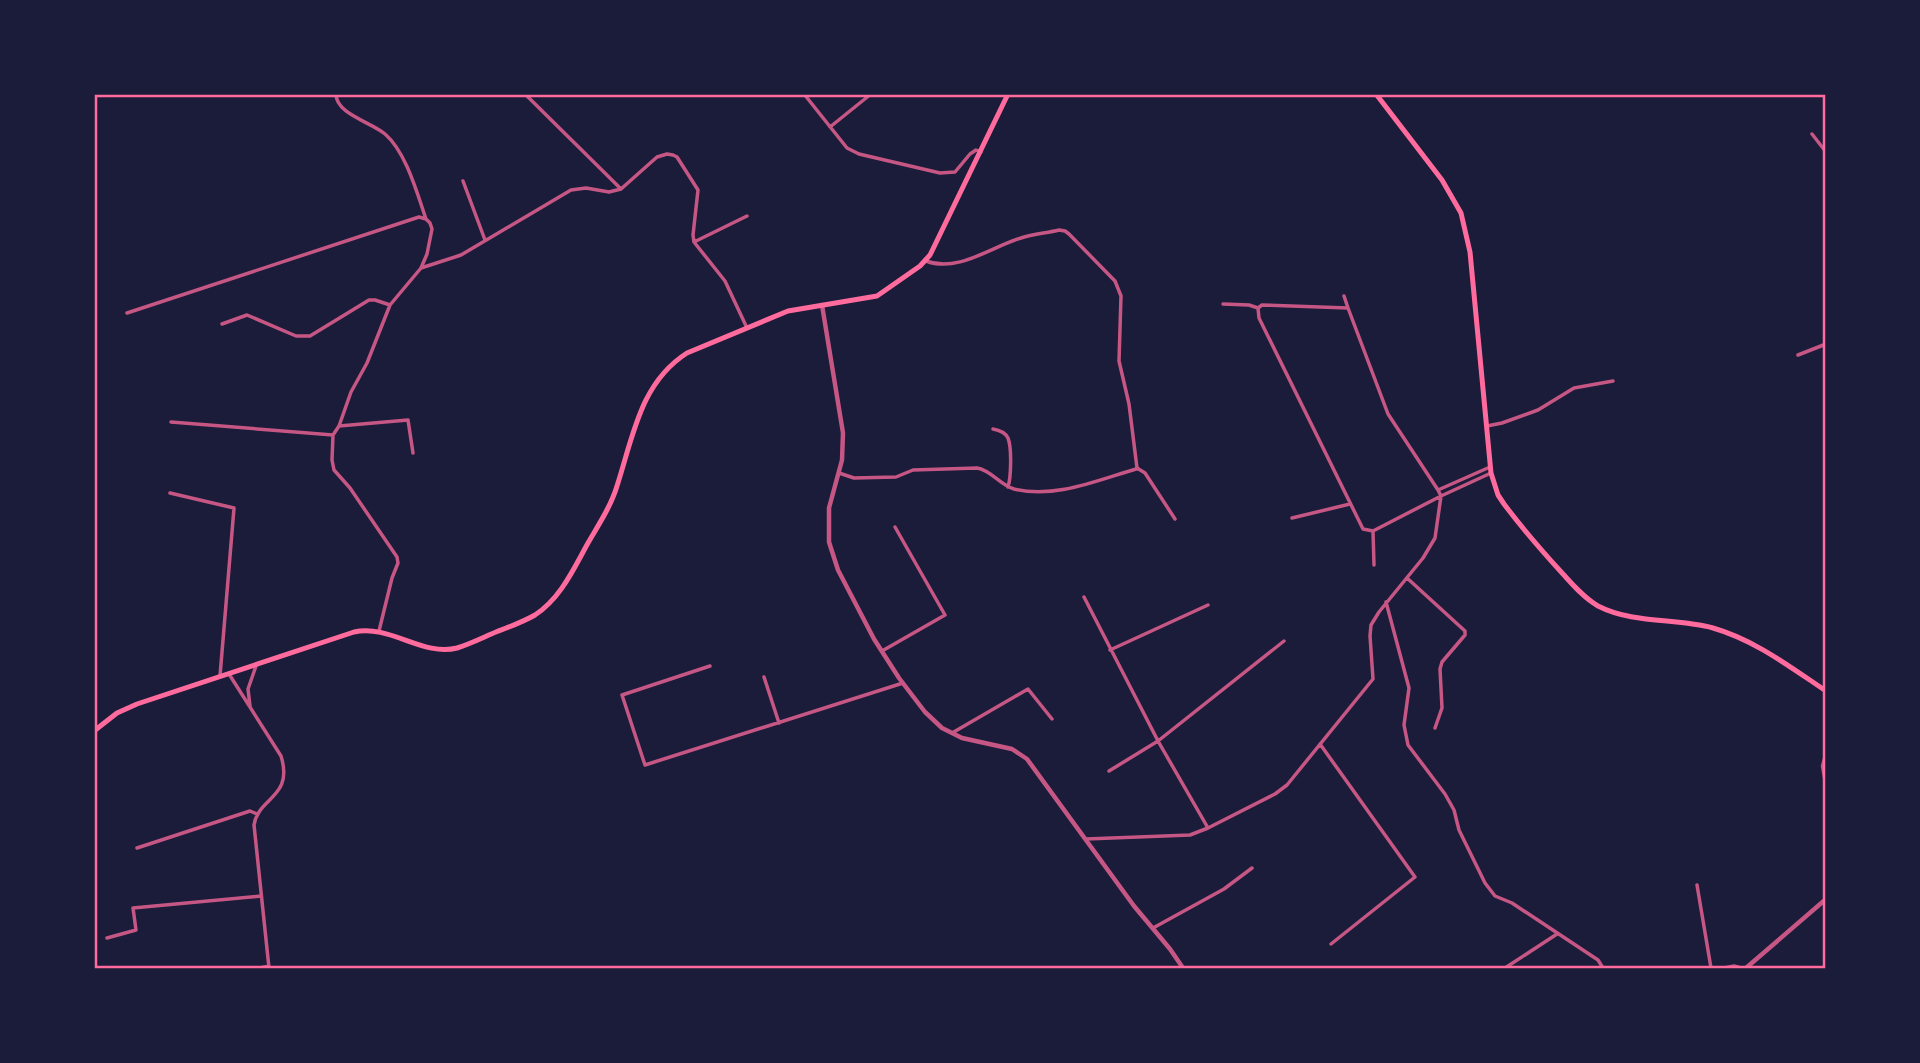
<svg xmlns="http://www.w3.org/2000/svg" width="1920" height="1063" viewBox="0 0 1920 1063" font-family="Cabin,sans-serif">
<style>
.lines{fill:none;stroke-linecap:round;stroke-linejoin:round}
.minor{stroke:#c65784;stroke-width:3.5}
.tertiary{stroke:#c65784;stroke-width:4.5}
.secondary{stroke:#ff6b9d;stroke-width:5}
.neatline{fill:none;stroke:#ff6b9d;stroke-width:2.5}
</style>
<rect width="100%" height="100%" fill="#1b1b3a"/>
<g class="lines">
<path class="minor" d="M336,94C336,114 371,122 385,134C406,152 417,193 426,219L430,223L432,229L427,254L421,268L390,305L367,363L351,392L339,426L333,435L332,460L334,470L350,488L397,557L398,563L392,578L379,631
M525,94L621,189
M804,94L847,148L859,154L940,173L955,172L970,154L976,150L981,152
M830,127L871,94
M1812,134L1826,152
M463,181L485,240
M694,242L747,216
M926,261C958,273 991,247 1021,238C1033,234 1047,233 1059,230L1065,231L1069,234L1115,281L1121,296L1119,361L1129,404L1137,468
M421,268L461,255L571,190L586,188L609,192L621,189L657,157L667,154L673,155L677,157L698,190L693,235L694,242L725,281L747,328
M1344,296L1348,308
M1223,304L1249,305L1258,308
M127,313L419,217L426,219
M222,324L247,315L296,336H310L369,300H375L390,305
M1798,355L1826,344
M171,422L333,435
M339,426L408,420L413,453
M1487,426L1502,423L1538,410L1574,388L1613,381
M993,429C999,430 1005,432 1008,438C1012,448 1011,478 1008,487
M1137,468L1145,473L1175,519
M839,473L854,478L896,477L913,470L977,468C991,470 1000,485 1014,489C1055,499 1098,480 1136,469
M1438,490L1388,414L1348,308L1262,305L1258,308L1259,318L1363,529L1373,531L1441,496L1438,490L1490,467
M170,493L234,508L220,676
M1292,518L1350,504
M1373,531L1374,565
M1407,578L1465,631V635L1442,662L1440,669L1442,708L1435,728
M1084,597L1158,741L1208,828
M1386,602L1409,688L1404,725L1408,745L1445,794L1454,810L1459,830L1485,883L1495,896L1512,903L1598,960L1603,968
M1110,650L1208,605
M882,651L945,615L895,527
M710,666L622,695L645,765L903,683
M229,674L281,756C294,798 258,797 254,825L269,968
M764,677L779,723
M250,706L248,689L256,666
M952,733L1028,689L1052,719
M1320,744L1415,877L1331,944
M1109,771L1158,741L1284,641
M1086,839L1190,835L1208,828L1275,794L1287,785L1373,679L1370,636L1371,625L1379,612L1423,558L1435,538L1441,496L1491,473
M137,848L250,811L257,814
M1697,885L1711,968
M1153,928L1224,889L1252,868
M107,938L136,930L133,908L261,896
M260,968L269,966
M1505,968L1557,934
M1724,968L1734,966L1741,968"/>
<path class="tertiary" d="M822,305L843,433L842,460L829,508V542L838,570L874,639L899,678L925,712L942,728L962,738L1012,749L1027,759L1134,906L1170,949L1183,968
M1826,755L1823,766L1826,783
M1746,968L1826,899"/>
<path class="secondary" d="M1376,94L1442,180L1461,213L1470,252L1491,473L1498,495L1504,504C1522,528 1542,551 1563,574C1573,585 1584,598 1598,606C1633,624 1676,618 1713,628C1755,640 1790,667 1826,691
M94,731L117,713L137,704L354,632C390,624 423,657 457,648C470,644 484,637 496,632C509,627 523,622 535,615C561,598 574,568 588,543C599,524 611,506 617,486C633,437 640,383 687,353L788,311L877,296L920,266L930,255L1008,94"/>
</g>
<rect width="1920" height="1063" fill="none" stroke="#1b1b3a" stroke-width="192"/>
<rect x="96" y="96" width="1728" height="871" class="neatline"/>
</svg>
